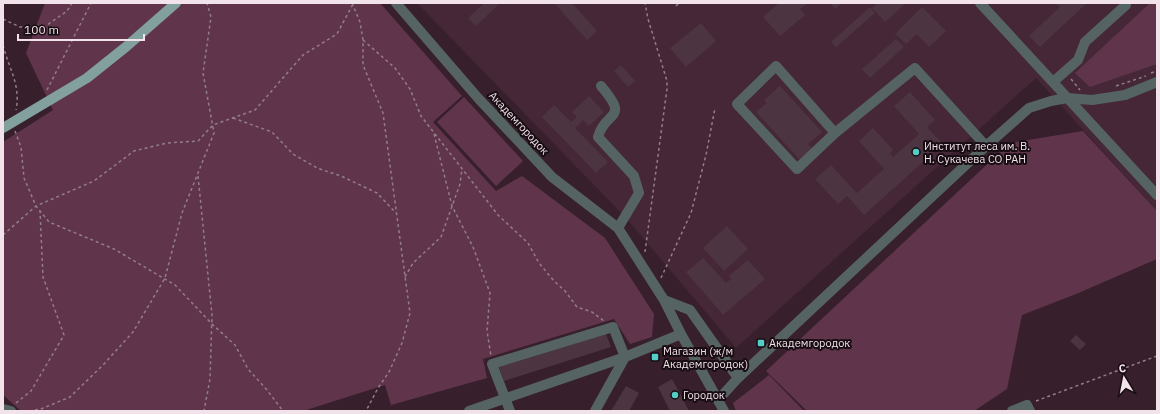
<svg xmlns="http://www.w3.org/2000/svg" width="1160" height="414" viewBox="0 0 1160 414" font-family="'IBM Plex Sans',sans-serif">
<style>
.built{fill:#452737}
.green{fill:#60354c}
.building{fill:#4d3441}
.lines{fill:none;stroke-linecap:round;stroke-linejoin:round}
.path{stroke:#927e88;stroke-width:1.5;stroke-dasharray:3 3;stroke-linecap:butt}
.minor{stroke:#556463;stroke-width:10}
.major{stroke:#81a09e;stroke-width:10}
.poi-dot{fill:#54cdc6;stroke:#170d12;stroke-width:1.5}
.labels{text-anchor:middle;stroke-width:4;stroke-linejoin:round;paint-order:stroke}
.street-label{font-size:11px;fill:#f2e2e9;stroke:#170d12}
.poi-label{font-size:11px;fill:#f2e2e9;stroke:#170d12;text-anchor:start}
</style>
<rect width="100%" height="100%" fill="#371f2c"/>
<path class="built" d="M417,3H1157V211L1036,78L736,348L626,218Z"/>
<path class="green" d="M45,3H380L462,96L433,122L496,191L522,176L605,238L654,314L652,337L630,344L614,319L483,359L487,378L391,405L385,385L303,411H21L3,395V142L53,110L26,53Z
M1150,3H1157V64L1090,87L1075,73Z
M464,97L523,161L496,186L437,122Z
M1083,131L1157,211V259L1076,294L1022,315L1007,389L974,411H807L766,371L1010,143Z
M769,375L804,411H736L733,403Z"/>
<path class="building" d="M484,3H500L476,26L468,18Z
M554,3H572L597,31L587,40Z
M779,3H808L800,9L805,15L780,36L763,17Z
M830,3H843L835,9Z
M877,3H906L885,22L872,8Z
M1056,3H1087L1040,47L1029,36L1060,7Z
M870,7L875,13L836,47L831,42Z
M922,7L946,31L929,47L917,34L906,44L895,34Z
M701,23L716,41L686,67L670,48Z
M896,39L904,47L870,78L862,69Z
M621,65L635,81L628,87L614,71Z
M780,86L822,132L808,144L814,150L801,161L756,112L767,103L764,100Z
M910,92L935,120L927,127L943,144L864,215L847,196L838,204L815,179L831,165L857,193L884,169L859,141L873,128L893,150L890,153L893,157L919,134L894,106Z
M589,96L604,112L589,126L583,120L575,128L608,162L596,173L542,117L554,105L571,122L577,117L572,112Z
M727,226L748,249L724,271L703,248Z
M703,258L726,283L731,279L729,276L748,260L765,279L723,315L686,272Z
M606,334L611,347L504,381L499,367Z
M1076,335L1086,344L1080,350L1070,341Z
M672,379L678,390L689,411H670L658,387Z
M626,386L639,393L629,411H611Z"/>
<g class="lines">
<path class="path" d="M352,3L360,22L363,40V65L383,113L410,313L402,343L389,372L378,388L366,411
M676,6L679,3
M3,19L20,27L43,28L67,11L72,3
M363,40L395,68L410,89L421,116L498,215L528,243L539,263L554,281L565,291L577,307L592,312L604,321
M3,45C9,69 21,85 16,110
M1151,73L1157,71
M1071,79L1080,90
M1116,86L1146,76
M47,90L91,3
M233,118L272,132L293,154L317,168L341,176L377,193L396,213
M15,131L21,147L24,178L36,206L49,222L114,249L175,285L212,324L235,345L248,369L267,390L283,411
M434,134L452,206L473,247L490,293L487,331L491,356
M198,176L212,315L210,379L204,411
M3,235L36,206L94,181L134,151L167,143L198,141L213,125L255,110L303,55L337,34L353,4
M645,252L667,89V81L648,19L645,3
M405,277L413,263L441,237L460,184L462,169
M661,278L691,213L706,155L715,108
M1036,401L1157,356
M16,403L31,391L64,335L43,277L40,211
M29,411L41,409L70,397L103,365L133,332L165,278L182,213L214,133L203,73L211,17L207,3"/>
<path class="minor" d="M396,3L478,98L552,177L618,228L664,300L681,334L724,411
M980,3L1157,195
M1053,82L1078,60L1085,42L1126,5
M601,86C631,121 605,110 598,137L634,176L639,193L618,228
M835,133L776,66L737,104L797,169L835,133L915,68L986,146
M664,300L690,310L738,378
M718,400L738,378L986,146L1029,108L1051,101L1067,98L1092,100L1125,95L1157,82
M3,409L11,411
M469,411L625,357L681,334
M510,411L492,364L613,327L625,357L595,411
M1012,411L1027,405L1030,411"/>
<path class="major" d="M3,128L87,78L127,46L176,3"/>
</g>
<g class="poi-dot">
<circle cx="916" cy="152" r="4"/>
<rect x="757" y="339" width="8" height="8" rx="2"/>
<rect x="651" y="353" width="8" height="8" rx="2"/>
<circle cx="675" cy="395" r="4"/>
</g>
<g class="labels">
<g class="street-label">
<text transform="translate(519 123) rotate(47)" y="4">Академгородок</text>
</g>
<g class="poi-label">
<text x="924" y="150">Институт леса им. В.<tspan x="924" dy="13">Н. Сукачева СО РАН</tspan></text>
<text x="769" y="347">Академгородок</text>
<text x="663" y="355">Магазин (ж/м<tspan x="663" dy="13">Академгородок)</tspan></text>
<text x="683" y="399">Городок</text>
</g>
</g>
<rect width="1160" height="414" fill="none" stroke="#f2e2e9" stroke-width="8"/>
<g transform="translate(1124 378) rotate(350)" stroke="#170d12" stroke-width="3" paint-order="stroke">
<path d="M0-3L7 15L0 10L-7 15Z" fill="#f2e2e9"/>
<text y="-6" font-size="11" font-weight="bold" text-anchor="middle" fill="#f2e2e9">С</text>
</g>
<path d="M18 34v6h126v-6" fill="none" stroke="#f2e2e9" stroke-width="2"/>
<text x="24" y="34" font-size="12" fill="#f2e2e9" stroke="#170d12" stroke-width="3" paint-order="stroke">100 m</text>
</svg>
